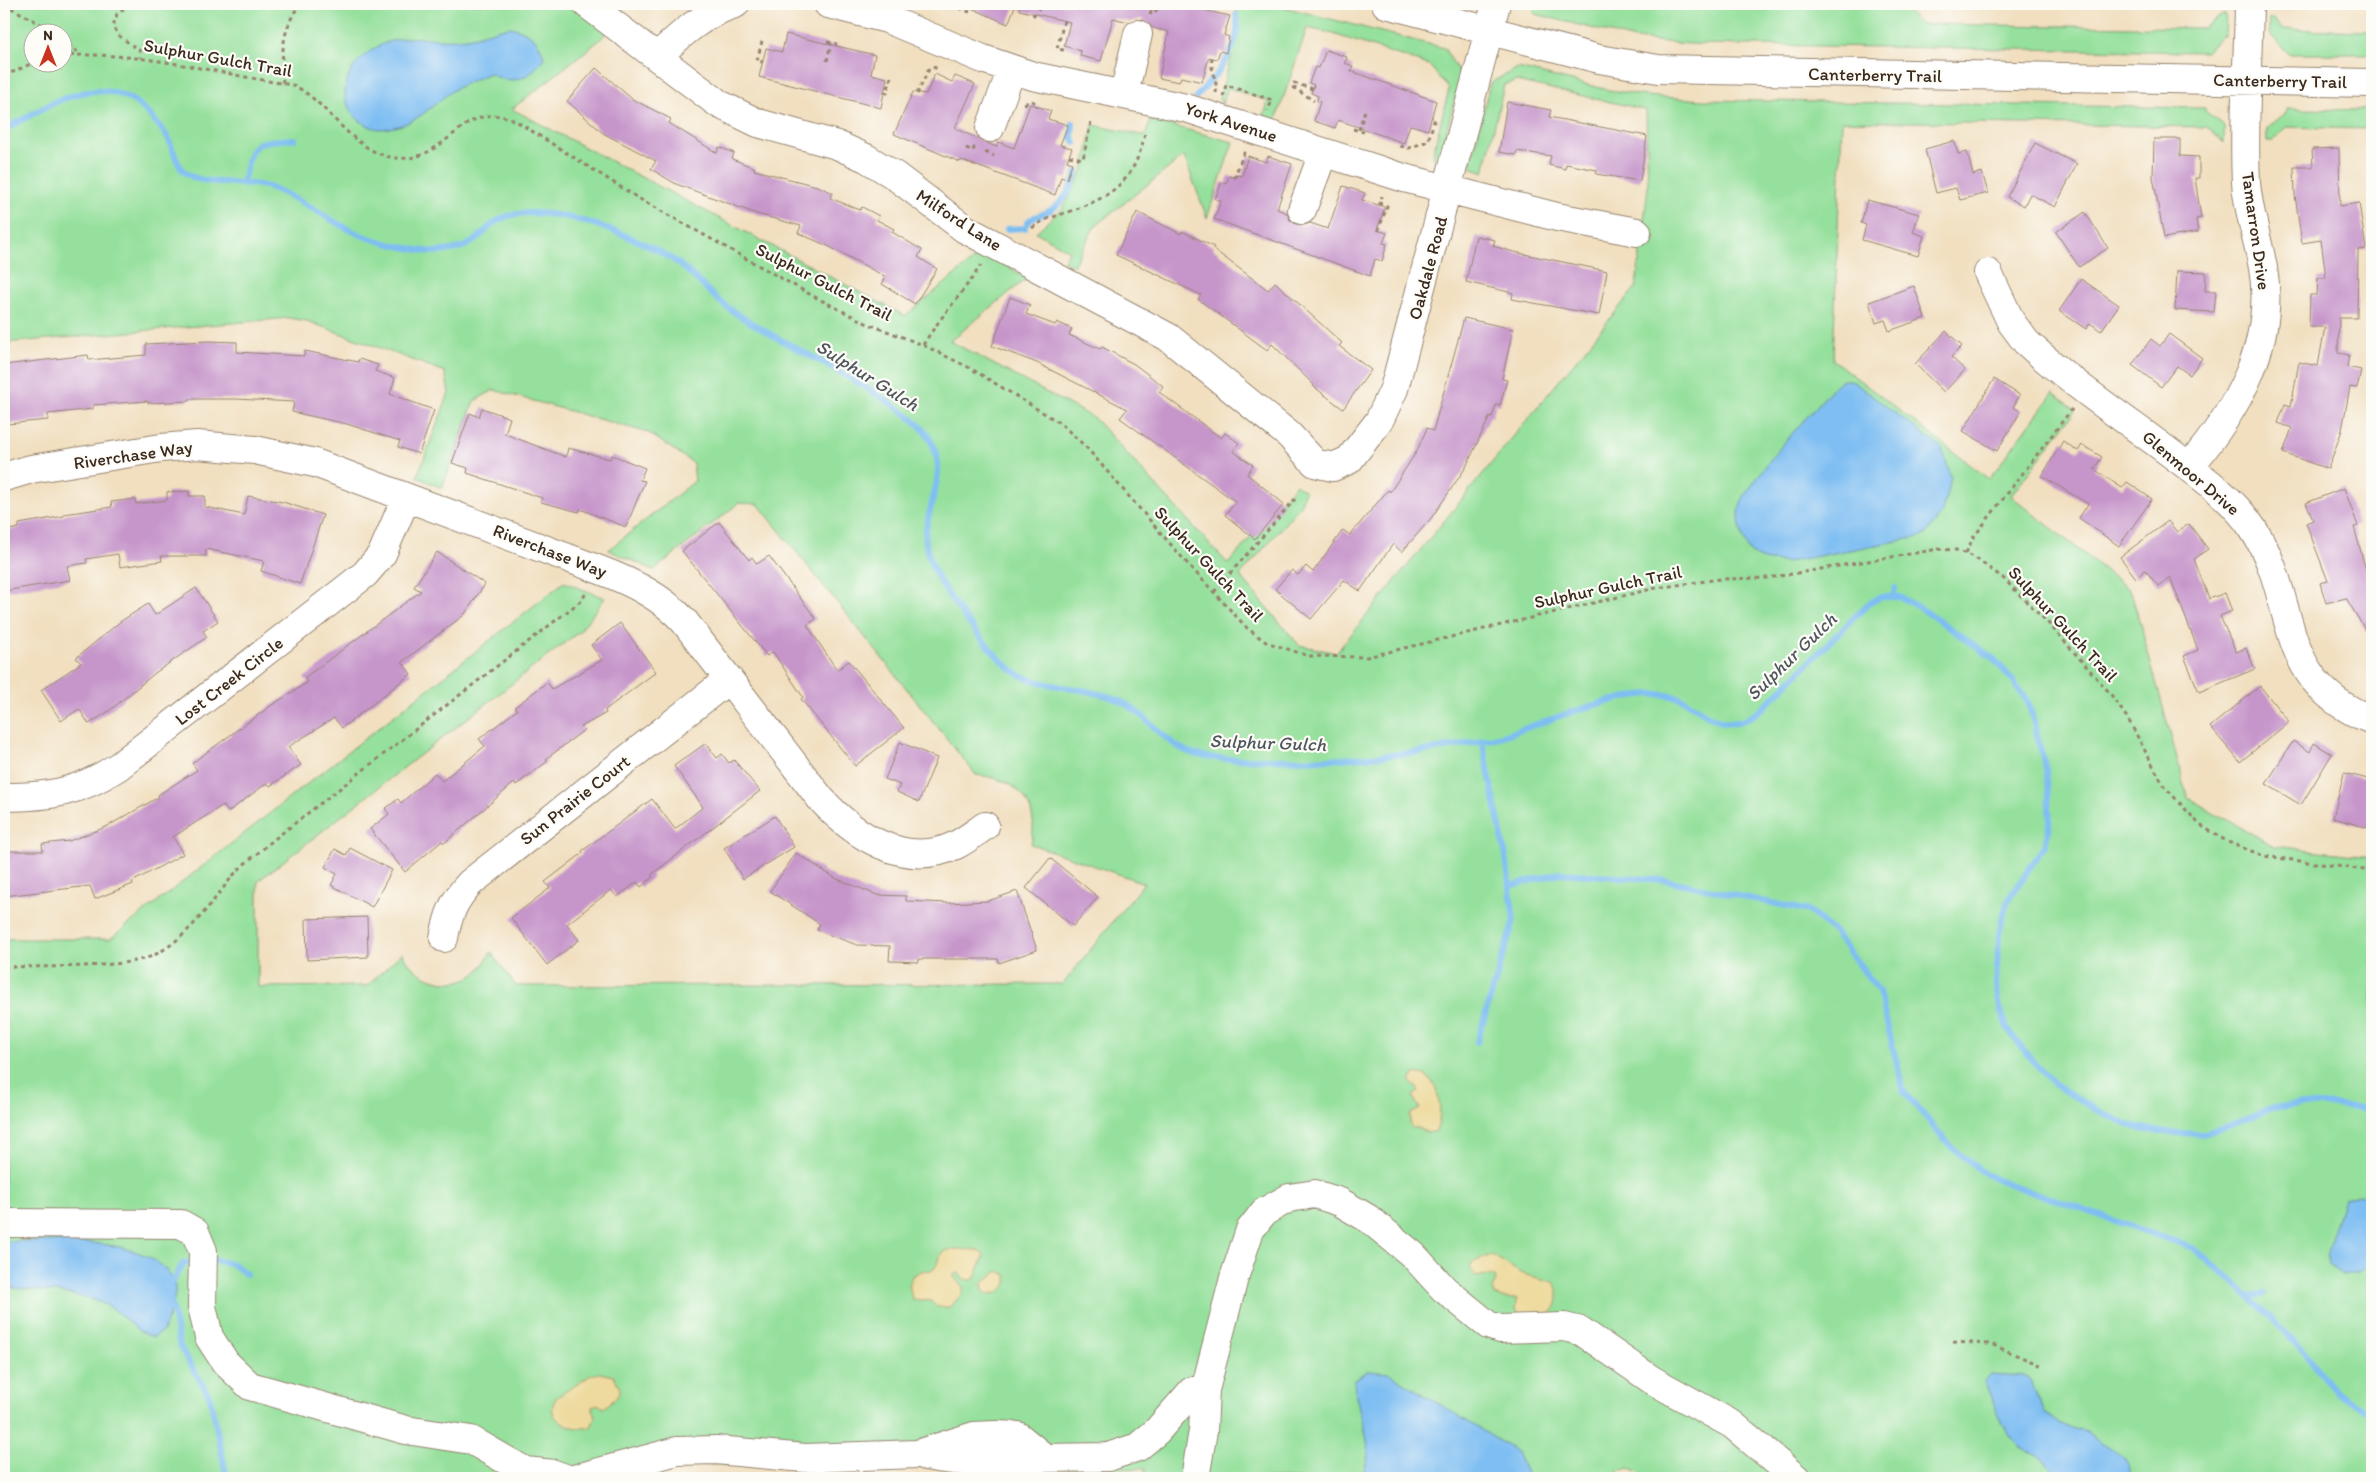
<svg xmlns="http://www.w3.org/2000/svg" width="2376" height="1482" viewBox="0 0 2376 1482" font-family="Itim,sans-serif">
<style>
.green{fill:#95e09c;stroke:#68855d;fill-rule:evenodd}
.sand{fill:#eeda9e;stroke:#94825e}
.water{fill:#7ebef2;stroke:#5c7488}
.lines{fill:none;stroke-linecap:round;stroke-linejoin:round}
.stream{stroke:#7ebef2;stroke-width:6}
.building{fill:#c695ca}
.minor-casing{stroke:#96846f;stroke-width:30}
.path{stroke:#96846f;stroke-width:3;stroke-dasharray:4 4;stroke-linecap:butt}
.minor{stroke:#fff;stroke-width:28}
.labels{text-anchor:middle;stroke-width:4.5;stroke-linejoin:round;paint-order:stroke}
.street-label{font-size:18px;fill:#3b2a1e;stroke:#fdfcf7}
.water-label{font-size:19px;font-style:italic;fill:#4f565e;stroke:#fdfcf7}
</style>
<rect width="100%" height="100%" fill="#fdfcf7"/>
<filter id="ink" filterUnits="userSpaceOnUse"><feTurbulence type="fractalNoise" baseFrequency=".02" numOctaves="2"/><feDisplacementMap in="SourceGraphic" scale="10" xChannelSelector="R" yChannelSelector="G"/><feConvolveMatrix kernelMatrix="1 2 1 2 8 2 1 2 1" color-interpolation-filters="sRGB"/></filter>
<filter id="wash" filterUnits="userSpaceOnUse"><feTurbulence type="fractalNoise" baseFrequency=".0096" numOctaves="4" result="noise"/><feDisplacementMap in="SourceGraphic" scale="20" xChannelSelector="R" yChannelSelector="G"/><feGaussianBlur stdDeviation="1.12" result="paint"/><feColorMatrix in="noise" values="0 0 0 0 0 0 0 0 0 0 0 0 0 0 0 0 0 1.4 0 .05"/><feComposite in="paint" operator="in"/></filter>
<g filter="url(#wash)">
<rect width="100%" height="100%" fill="#f1dfc0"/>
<path class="green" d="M4,4H621L625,7L601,39L512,109L905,316L983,252L1027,278L950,341L1094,418L1228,564L1296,484L1305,491L1300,506L1240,576L1299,645L1336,653L1636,287L1648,187L1646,110L1516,81L1504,85L1484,172L1470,167L1490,83L1518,68L1609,90L1646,96L1704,100L2205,108V111L2224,126V143L2207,127L1842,121L1833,360L1989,479L2053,393L2076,410L2011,496L2131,591L2188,798L2274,846L2372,857V1478H1648L1629,1468L1617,1472L1618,1478H1140L1146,1469L642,1464L644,1478H4V939H110L564,582L605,598L580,631L258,881V987L367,986L402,953C414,978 450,992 475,974C482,968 487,959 491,952L516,986L1063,984L1144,883L1031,844C1041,802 1016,778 976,775L758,504L739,503L654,570L608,550L695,481L693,463L649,433L494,390L474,401L442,488L417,477L449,393L445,372L307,321L289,318L4,343ZM32,32H62V62H32Z
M1237,4H1272L1444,48L1461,76L1439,159L1432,157L1449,89L1429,65L1330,33L1307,28L1276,120L1264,116L1268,101L1228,88L1222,104L1219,98L1237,38Z
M1531,4H1901L1920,24L2203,28L2222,15H2226L2225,36H2221L2206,52L1688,44L1635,39L1535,14Z
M2269,19H2273L2282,29L2372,31V54H2288L2269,33Z
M2287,109L2372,110V129L2286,127L2272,142H2267V128L2287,112Z
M1150,120L1233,142L1207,218L1184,156L1095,226L1073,266L1064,261L1069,251L1036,232L1063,208L1084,168L1093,125L1146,136Z"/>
<path class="sand" d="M1414,1074C1440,1070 1444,1114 1436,1131L1428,1133L1419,1128H1413L1410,1125V1114L1420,1109L1413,1097L1419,1090L1410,1082Z
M958,1249L979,1250L984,1256L975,1278L972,1280L963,1279L958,1272L953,1276L963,1287V1293L950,1307H937L931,1301L912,1299L909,1285L912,1276L921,1271L933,1270C943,1258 936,1250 958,1249Z
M1492,1255L1522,1274L1554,1282C1560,1294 1560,1305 1549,1315L1521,1316L1516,1310L1517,1299L1501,1298L1494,1295L1492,1288L1496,1281L1495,1277L1488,1275L1475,1277L1470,1269L1473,1262Z
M998,1271L1007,1275V1284L998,1293L987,1294L983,1290L982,1283Z
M599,1373L614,1376L620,1389L617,1397L604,1408L597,1404L592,1407L595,1418L591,1427C572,1432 541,1419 557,1397L591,1375Z"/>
<path class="water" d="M510,27C528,31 540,39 544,58C530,79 511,87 490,73C478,78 466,83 455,89C428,107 417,127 380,129C373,129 364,124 359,120C331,96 349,62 377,47C407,31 428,41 458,39C476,38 493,30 510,27Z
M1843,380H1851L1942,448L1951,478L1941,515L1924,536L1787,562C1763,561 1751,562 1743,537C1739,525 1737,512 1742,500C1746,492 1753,485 1757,478C1780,444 1810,415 1836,384Z
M2359,1194L2372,1197V1262L2359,1272L2342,1275L2329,1264L2327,1252L2344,1198Z
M4,1241C47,1242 155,1233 174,1283C179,1296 167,1319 163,1331L153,1337C134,1333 124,1313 106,1305C76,1291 37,1291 4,1287Z
M1368,1371L1389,1373L1517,1452L1528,1478H1361C1364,1470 1368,1460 1368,1451C1367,1426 1355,1405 1354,1380Z
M1991,1374L2023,1376L2030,1379L2044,1413L2071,1428L2087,1432L2117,1452L2129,1463L2131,1475L2125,1478H2063L2039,1457L2018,1445L2008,1434L1984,1382Z"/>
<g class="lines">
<path class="stream" d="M1216,75C1228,58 1242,38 1236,15
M1196,97L1212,79
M1073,123L1072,137L1075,143
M4,130C49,105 103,66 148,113C155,121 163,129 168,138C179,162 176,176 208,181C229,184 251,181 272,188C305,200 333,225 366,237C383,243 401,247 418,250C437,254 465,251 479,237C487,230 492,222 503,218C548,200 637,236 675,261C695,275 710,296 731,310C778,342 832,364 879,396C894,406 910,415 922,428C952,464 932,491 926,529C923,546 931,565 939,580C953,604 998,665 1022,676C1051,689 1086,687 1116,699C1146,711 1162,744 1194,754C1217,761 1244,759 1268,759C1342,762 1418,755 1491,739C1518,732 1545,721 1572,712C1598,704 1629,694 1656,694C1663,695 1670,695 1677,697C1700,705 1714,731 1745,720C1751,717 1757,712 1763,708L1868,604L1881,597H1900L1925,611L1994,659L2013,681L2029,704L2046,770L2050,820L2045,845L2010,897L2003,915L1999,935L1996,985L2000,1008L2007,1028L2034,1063L2055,1085L2093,1108L2128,1125L2160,1132L2200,1134L2229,1126L2273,1108L2301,1104L2372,1108
M243,183C252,139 252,142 295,139
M1027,223C1031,217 1039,216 1045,213C1063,205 1071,190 1077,172
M1007,229L1025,228
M1893,597L1895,588
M1510,886L1560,873L1665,880L1809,911L1834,932L1879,991L1904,1092L1953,1149L1985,1174L2009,1184L2193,1248L2250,1297L2301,1348L2336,1393L2372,1416
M1477,1042L1514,920L1506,857L1482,740
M208,1259L233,1264L246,1274
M168,1289L183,1264L196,1260
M2250,1297L2264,1293
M170,1298L180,1347L210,1397L227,1478"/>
</g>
<g id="blocks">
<path class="building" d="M962,4H1016L1008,24Z
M1020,4H1136L1157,11L1159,4H1176L1230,16L1224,35L1229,37L1226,53L1220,51L1217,59L1209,57L1202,82L1181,77L1179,82L1159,78L1169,32L1153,28L1142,19L1129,22L1113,18L1101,61L1080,56L1081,51L1064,46L1070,22L1019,10Z
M786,34L875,55L871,74L887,78L881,108L759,77L766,48L782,52Z
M1326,50L1347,57L1345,63L1353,66L1351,71L1436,101L1428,130L1410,125L1404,143L1338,120L1335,128L1314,121L1320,102L1317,101L1318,96L1311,93L1314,85L1309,83L1315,67L1319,68Z
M596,68L632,99L671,119L669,123L717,153L719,147L734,153L732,159L755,168L754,170L817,186L833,193L830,198L860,210L862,207L879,216L877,220L894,229L892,232L922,250L918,257L937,269L915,304L882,284L886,277L828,246L798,233L801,226L757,214L676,184L651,169L656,161L603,133L567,101Z
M935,74L952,82L955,76L975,84L955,128L996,147L998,142L1014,148L1030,104L1051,111L1048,119L1068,125L1060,145L1072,148L1067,161L1072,163L1067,179L1061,177L1055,195L961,160L960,162L894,134L913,92L926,94Z
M1507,102L1551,110L1549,117L1647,136L1640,181L1596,174L1597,170L1566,164L1565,169L1549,165L1551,156L1517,151L1516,155L1499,152Z
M2154,139H2180V156L2199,157V178H2195L2201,218L2196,219L2198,232L2164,238L2153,177Z
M1954,141L1958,154L1967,152L1973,175L1982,172L1988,193L1960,200L1956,188L1936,193L1925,149Z
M2035,143L2077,164L2055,207L2030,194L2024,206L2007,197Z
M2339,148L2340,206L2359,203L2366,249L2358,250L2357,318H2339L2338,353L2349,355L2347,367L2361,370L2357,388L2350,387L2342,430L2328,469L2283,453L2292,428L2278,423L2285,404L2291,406L2299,362L2318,366L2325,327H2309L2310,295H2317L2318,278H2326L2321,240L2302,243L2295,195L2294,167H2313L2312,149Z
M1248,156L1266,162L1268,156L1292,164L1277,209L1287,213L1290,220L1296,224L1304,225L1310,223L1328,229L1343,186L1365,193L1362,200L1385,207L1377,230L1387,233L1383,243L1387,244L1382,261L1375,259L1370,276L1214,219L1221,201L1215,199L1222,182L1226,184L1229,176L1236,178L1237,175L1242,176Z
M1867,200L1919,214L1913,232L1924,236L1918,256L1862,240L1866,225L1861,223Z
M1137,212L1181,234L1182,231L1214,247L1213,249L1268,290L1275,282L1342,343L1339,346L1371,370L1343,409L1313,386L1314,385L1272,344L1267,350L1198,299L1201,295L1116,255Z
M2085,212L2108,248L2079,267L2056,232Z
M1476,236L1495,240L1493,246L1514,252L1607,271L1599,315L1512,299L1513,293L1466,282Z
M2177,271L2206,272L2205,291H2216L2214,312L2175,310Z
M2081,279L2119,305L2101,331L2090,323L2086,329L2059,311Z
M1914,286L1925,318L1889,331L1885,320L1876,323L1869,302Z
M1010,297L1030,305L1026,314L1055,325L1057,322L1072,329L1069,335L1100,349L1102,347L1134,364L1163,386L1159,392L1221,438L1225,433L1239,443L1233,451L1253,465L1247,474L1284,504L1255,539L1225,515L1236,502L1120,418L1127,409L1037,363L992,346Z
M1464,318L1513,329L1502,379L1507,380L1500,405L1496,404L1492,417L1490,416L1466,467L1432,517L1402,552L1393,544L1360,591L1344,580L1311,619L1275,589L1292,570L1298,575L1306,566L1313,572L1343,530L1350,535L1388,490L1390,492L1417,451L1427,428L1433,431Z
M1946,331L1962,346L1951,357L1965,370L1944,392L1915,364Z
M2169,334L2202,358L2190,375L2177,366L2161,387L2132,365L2151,339L2160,346Z
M208,341L237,342V352L304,356L305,351L358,362L359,359L378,365L375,371L395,378L390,394L434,410L419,454L398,447L400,441L347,424L292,412L294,402L236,399H189V401L148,403V401L93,405V409L48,414V420L7,424L4,365L88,355L89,360L146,355V344Z
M1994,379L2020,395L2013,407L2021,411L1997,451L1963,431Z
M482,408L510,418L505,434L566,457L568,448L610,459L612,455L645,468L640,480L645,481L626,527L580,509L579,512L541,502L542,498L467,473L468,468L452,463L470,413L479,417Z
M2063,441L2078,451L2082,445L2102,457L2094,469L2122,488L2127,482L2152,499L2119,546L2079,518L2088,504L2042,476Z
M2344,488L2358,526L2354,527L2372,592V641L2346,598L2326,603L2320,583L2328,581L2306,523L2313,520L2306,503Z
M189,491V496H205V507L244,515L248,496L283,502L323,515L300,584L261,571L264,561L206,549V556H161L162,561L120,567L118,554L86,559L87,563L67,566L70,580L4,591V531L19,528V524L64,516V514L112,507L111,502L135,499L136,504L167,500V492Z
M2168,521L2177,532L2189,524L2208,549L2194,559L2209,599L2225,593L2232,611L2220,616L2236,652L2246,648L2255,669L2199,692L2184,656L2198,650L2170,577L2158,586L2145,570L2136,578L2120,557Z
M719,522L749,560L752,557L757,564L769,556L816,619L807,625L837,670L849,661L904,728L855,766L801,699L803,697L773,652L767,656L682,551Z
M437,552L485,584L464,615L402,662L411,674L342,728L334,718L288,747L301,765L270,786L267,783L228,812L223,805L173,837L183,854L132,882L133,884L95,899L90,886L4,896V851H43L42,844L69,841L106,827L159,797L158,795L197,770L192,763L269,707L308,682L304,678L421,591L414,587Z
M196,588L218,621L203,631L207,637L155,673L109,711L89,724L79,709L61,721L41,690L81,663L76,658L121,621L148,604L155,615Z
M620,623L656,672L605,710L606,713L581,727L584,730L546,759L548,761L516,785L514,783L444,843L442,841L405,872L370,829L389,814L385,809L398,799L401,803L435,773L442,781L485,746L479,739L517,710L515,707L547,682L552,689L602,660L591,645Z
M2260,686L2289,722L2240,762L2210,727Z
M2293,741L2310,752L2314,743L2332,754L2301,805L2266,784Z
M900,742L937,758L919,802L897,792L900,785L885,779Z
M706,743L717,758L722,754L729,763L734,760L760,791L651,875L653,877L641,887L637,882L617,897L611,890L567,924L579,940L547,965L511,918L550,888L545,882L583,853L582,851L652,799L675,829L703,807L674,766Z
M2344,773L2372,780V829L2333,818Z
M775,816L794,847L743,879L724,848Z
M350,848L392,870L372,907L331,885L337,874L325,867L335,849L346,855Z
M796,853L835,878L877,895L906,896V901L948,903L988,901L1017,891L1037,950L999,963L998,959H919V962L889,961L890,946L857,945L817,930L820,924L770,891Z
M1050,858L1098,897L1073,926L1026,888Z
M367,917L368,957L307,960L306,919Z"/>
</g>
</g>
<g filter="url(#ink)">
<use href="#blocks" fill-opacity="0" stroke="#96846f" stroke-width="1"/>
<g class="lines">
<g class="minor-casing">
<path id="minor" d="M587,4L719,104L758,123L837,145L866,158L894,175L965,229L1168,337L1289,435L1315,463L1333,467L1349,460L1379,421L1394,389L1496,4
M828,4L887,19L983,59L1033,76L1186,108L1404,178L1557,217L1637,232
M1386,4L1599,59L1658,69L2372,83
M657,57C681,34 703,14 735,4
M1124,94L1138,34
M990,128L1012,69
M1302,210L1323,153
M1988,273L2011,322L2026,342C2070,382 2122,417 2170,453C2199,475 2233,498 2253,529C2300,600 2272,682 2372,720
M2189,467C2236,411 2276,345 2263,268C2258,239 2248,212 2246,182C2243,125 2248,62 2249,4
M4,477L31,469L161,448L197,445L255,450L315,463L600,570C631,582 661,596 684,621L820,798C853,835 905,870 956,845C966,840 976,832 985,826
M4,797C50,797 80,792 119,766L365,574L382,554L406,498
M444,938C448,915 454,900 470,883L729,679
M4,1223L181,1224L195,1232L203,1251L202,1306L209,1337L225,1362L250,1386L406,1430L471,1440L525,1471L554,1474L565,1478
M926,1456C961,1463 1010,1464 1045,1458
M577,1478L677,1451L716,1450L805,1458L917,1454L974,1436L996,1435L1018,1436L1045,1458L1108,1457L1138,1447L1157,1431L1192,1391L1205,1390
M1195,1478L1203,1431L1205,1390L1234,1278L1250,1230L1264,1212L1289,1198L1315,1194L1340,1202L1369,1219L1413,1255L1444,1289L1488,1325L1500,1329L1564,1327L1581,1331L1652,1380L1733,1425L1796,1478"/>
</g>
<path class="path" d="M4,4L55,32
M130,4L117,14L113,26L118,35L140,51V58
M959,8L970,12
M1150,15L1152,10L1157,11
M1033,16L1042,4
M1064,21L1057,49L1064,50
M62,39L80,54
M762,41L757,61L763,62
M827,42L837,44
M62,56C141,50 216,74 293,85C328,102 349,148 390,157C447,169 461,95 516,121L638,198L813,296L866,323L923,345L970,368L1060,423L1086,447L1186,562L1247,628L1266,642L1309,656L1367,657L1656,588L1720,579L1768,578L1939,549L1956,550L1974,557L2003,578L2050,625L2109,692L2128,719L2164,786L2200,825L2228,842L2264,856L2372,871
M1212,58C1210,71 1218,80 1216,93
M827,61L831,43
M4,76L35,62
M283,83C281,55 282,28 300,4
M1313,89L1294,83L1293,87L1314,101
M884,92L887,93L891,77
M917,94L929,69L933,67L938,69
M1223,97L1226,85L1272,100L1268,111
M1024,104L1031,101L1037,103L1036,106
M1353,129L1364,132
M1359,130L1365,110
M1400,146L1409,148L1428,141L1435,118L1432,117
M966,148L973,151L975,145
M985,152L994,156
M1069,156L1083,159L1091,122
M1234,178L1244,153L1246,154
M1032,228C1044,218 1057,216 1071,211C1115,195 1135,180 1145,133
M1378,231L1387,206L1380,204L1382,196
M923,345C940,317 963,293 981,265
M1966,553L1973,538L2072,409
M1214,592L1295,499
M4,967C40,966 130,970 158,953C189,936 210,904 232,877C243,863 259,853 272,841L582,600L587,591
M1953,1342L1991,1344L2042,1366"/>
<use href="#minor" class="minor"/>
</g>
</g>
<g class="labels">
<g class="street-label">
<text transform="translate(218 58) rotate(10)" y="6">Sulphur Gulch Trail</text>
<text transform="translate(1875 75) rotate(1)" y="6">Canterberry Trail</text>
<text transform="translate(2280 81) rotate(1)" y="6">Canterberry Trail</text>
<text transform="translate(1231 122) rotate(18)" y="6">York Avenue</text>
<text transform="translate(959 220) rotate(33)" y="6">Milford Lane</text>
<text transform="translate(2256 231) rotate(82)" y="6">Tamarron Drive</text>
<text transform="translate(1428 268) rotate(-75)" y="6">Oakdale Road</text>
<text transform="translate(824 282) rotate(27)" y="6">Sulphur Gulch Trail</text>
<text transform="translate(133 455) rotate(-8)" y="6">Riverchase Way</text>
<text transform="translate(2191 473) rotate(40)" y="6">Glenmoor Drive</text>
<text transform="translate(550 551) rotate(21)" y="6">Riverchase Way</text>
<text transform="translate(1209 564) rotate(47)" y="6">Sulphur Gulch Trail</text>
<text transform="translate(1608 587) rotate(-12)" y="6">Sulphur Gulch Trail</text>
<text transform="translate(2063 624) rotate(47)" y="6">Sulphur Gulch Trail</text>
<text transform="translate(229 681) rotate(-38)" y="6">Lost Creek Circle</text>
<text transform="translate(575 800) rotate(-38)" y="6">Sun Prairie Court</text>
</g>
<g class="water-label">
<text transform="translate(868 375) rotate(32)" y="7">Sulphur Gulch</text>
<text transform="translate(1791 656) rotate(-44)" y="7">Sulphur Gulch</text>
<text transform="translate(1268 742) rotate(2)" y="7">Sulphur Gulch</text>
</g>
</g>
<rect width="2376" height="1482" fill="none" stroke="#fdfcf7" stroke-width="20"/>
<g transform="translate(48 48)"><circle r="24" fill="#fdfcf7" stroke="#afa8a0"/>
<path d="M0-4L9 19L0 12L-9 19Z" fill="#c8321e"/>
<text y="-8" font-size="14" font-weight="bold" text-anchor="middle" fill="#3b2a1e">N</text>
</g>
</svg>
